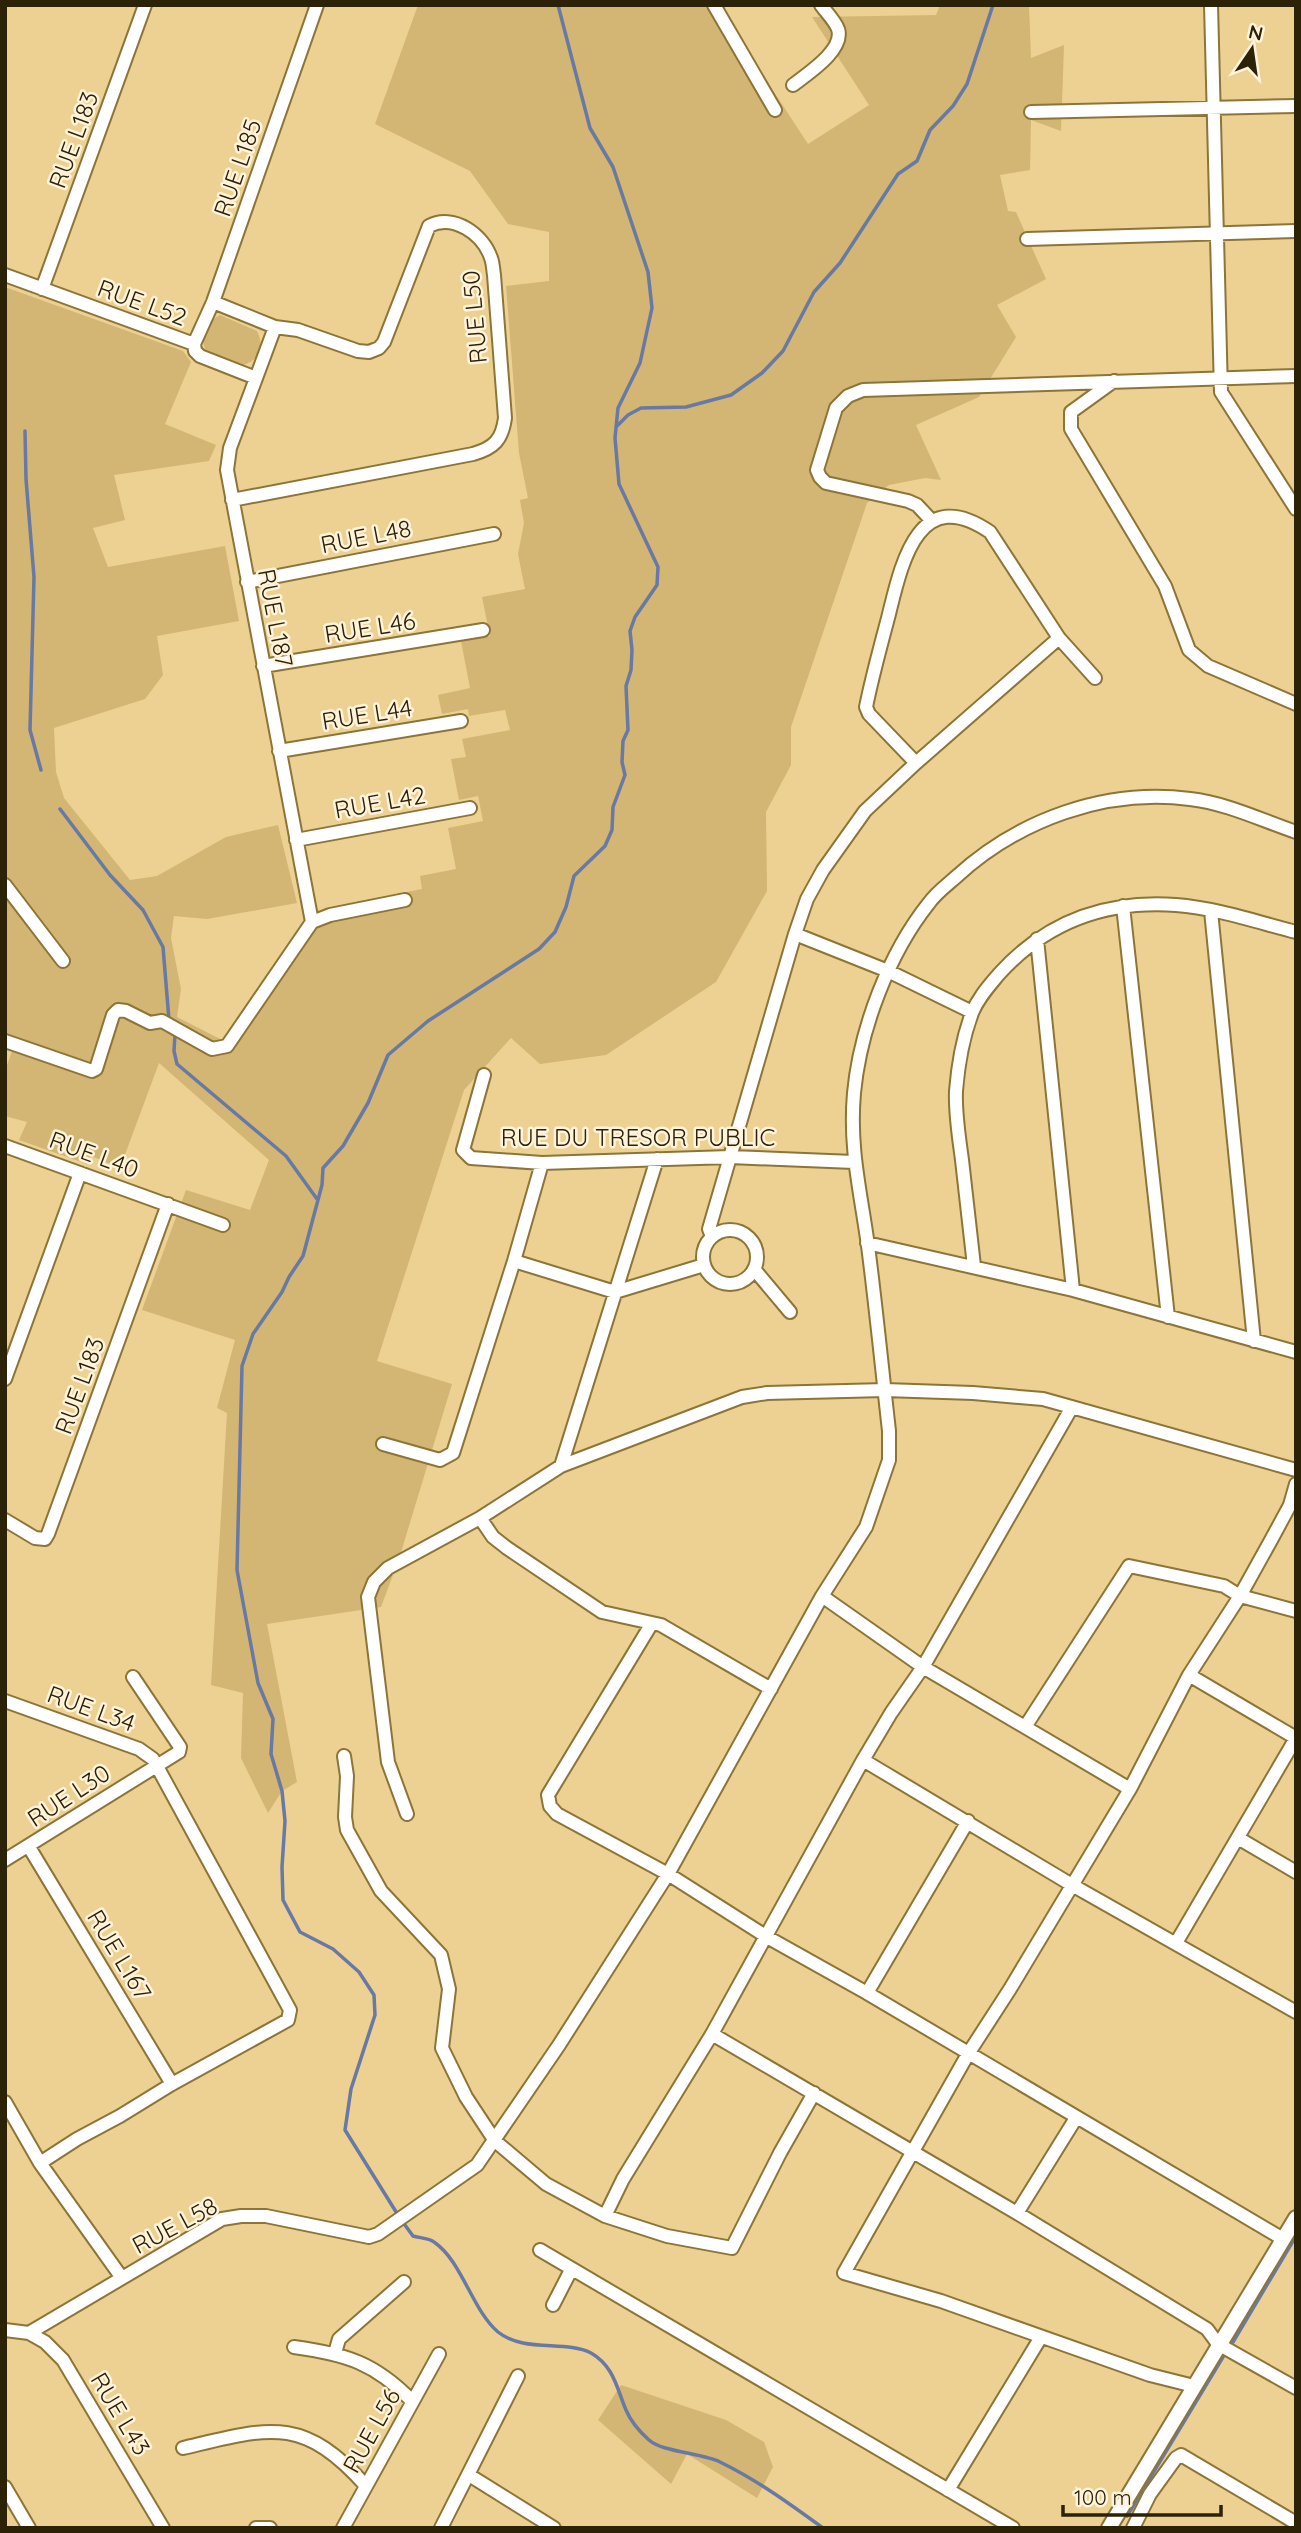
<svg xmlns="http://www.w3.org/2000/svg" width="1301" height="2533" viewBox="0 0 1301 2533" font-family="Quicksand,sans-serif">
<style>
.green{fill:#d3b674}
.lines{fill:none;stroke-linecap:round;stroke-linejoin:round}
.stream{stroke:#6879a4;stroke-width:3.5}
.minor-casing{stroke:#8d7437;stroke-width:16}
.tertiary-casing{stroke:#8d7437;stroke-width:18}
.minor{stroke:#fff;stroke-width:12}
.tertiary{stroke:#fff;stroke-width:14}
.labels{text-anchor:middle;stroke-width:5;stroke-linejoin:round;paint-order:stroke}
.street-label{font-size:24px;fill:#2c2208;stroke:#fff4db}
</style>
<rect width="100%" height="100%" fill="#ecd193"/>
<path class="green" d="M418,5H717L808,144L869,105L812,17L936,15L940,5H1029L1031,58L1064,45L1061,131L1031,120L1030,170L1000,175L1008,211L1016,212L1046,279L997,305L1016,337L979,397L916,425L941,480L925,478L889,485L867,503L791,727V765L766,812L767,891L716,982L606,1055L540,1064L511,1038L464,1090L377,1361L452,1384L399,1559L381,1607L267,1624L297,1782L282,1791L268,1813L241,1758L243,1693L211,1685L227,1413L217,1408L235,1340L142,1310L186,1190L250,1210L269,1160L159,1063L120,1168L91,1156L87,1164L19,1140L27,1122L5,1116V1071L12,1051L5,1049V287L183,351L191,362L165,424L216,445L209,461L114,475L125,520L93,528L108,567L225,546L239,621L157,636L163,675L145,699L54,728L56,772L64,798L130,880L157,876L226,837L278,825L297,903L207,919L174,916L171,938L181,989L177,1017L228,1043L304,931L326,908L422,889L420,876L456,869L448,828L483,821L478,796L459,800L451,759L466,757L462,739L510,730L505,710L469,716L468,709L442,714L438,695L470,688L461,641L490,636L482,597L525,589L518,554L524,523L520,500L528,498L519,453L506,286L549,281V232L508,224L470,171L375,124Z
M220,315L257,331C265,347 260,360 243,365L205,349C200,335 206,322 220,315Z
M621,2385L726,2420L764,2442L773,2467L757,2498L687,2454L671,2484L598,2420Z"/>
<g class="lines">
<path class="stream" d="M616,427L628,415L641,408L686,407L731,395L762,373L783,351L814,292L840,263L898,174L917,161L930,130L953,106L967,84L993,5
M25,431L26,479L34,577L30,730L41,770
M60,809L110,875L143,910L163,947L169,1020
M175,1034L174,1051L177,1064L286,1156L317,1199
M398,2215L345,2130L351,2089L375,2015L374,1995L359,1972L333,1949L300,1932L283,1900L282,1867L285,1821L282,1791L271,1754L273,1719L258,1683L237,1570L242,1366L253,1334L282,1292L289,1277L303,1256L322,1185L323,1168L343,1146L368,1103L388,1055L428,1021L539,949L555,932L566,907L574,876L605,846L612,830L613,807L625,775L622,762L623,741L628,730L626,686L631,670L632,650L630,631L635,617L657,585L658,567L619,484L615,438L618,408L640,363L652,308L648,272L613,167L590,128L558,5
M402,2221L413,2236C419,2238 429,2238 434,2242C462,2261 472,2310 498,2332C524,2353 565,2340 591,2353C614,2366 617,2389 626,2410C631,2422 640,2432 649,2440C662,2452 702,2453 720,2462C757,2480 790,2504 823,2528
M1233,2342L1296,2236
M1127,2516L1223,2357"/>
<g class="minor-casing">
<path id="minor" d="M714,5L775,110
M1211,5L1221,392L1296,509
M793,85C807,74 845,50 838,29C835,21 826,12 821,5
M1031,112L1296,106
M1027,239L1296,231
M5,275L194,344
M42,289L145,5
M213,302L275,327L298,330L358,351L369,352L379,348L384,342L429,226C453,213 483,234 491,258C493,263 493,269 494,275L505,418C502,440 494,448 473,454L232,500
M275,327L230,448L227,470L312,922
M194,344L213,302L317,5
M194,344L195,351L200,356L256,378
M1114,381L1071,412V429L1165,586L1189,650L1208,666L1296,704
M932,521L917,505L908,501L826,483L820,477L817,470L836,408L848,396L863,390L1296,376
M247,582L494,534
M263,666L483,630
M279,751L461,721
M916,763L869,714L866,707C872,677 880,648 888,618C901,566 917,482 990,532L1059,638L1095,678
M296,840L470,808
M5,885L63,961
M1123,906L1168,1317
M1211,911L1254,1341
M795,934L888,971L972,1012
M1037,939L1073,1290
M5,1041L92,1071L96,1069L113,1015L118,1010L126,1011L150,1023L162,1021L212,1049L227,1046L312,922L330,915L405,900
M484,1075L463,1150L471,1158L542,1163L730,1157L854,1162
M5,1146L223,1225
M703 1257a27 27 0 1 1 54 0a27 27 0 1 1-54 0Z
M712,1237L709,1229L795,934L807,899L823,870L865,811L916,763L1059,638
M867,1243L1073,1290L1296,1352
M514,1261L615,1292L704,1265
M974,1266C970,1231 966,1196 962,1160C959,1137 955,1114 956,1091C958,1066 963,1037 972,1013C978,998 989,986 999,974C1047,921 1106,900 1176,905C1216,908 1257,922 1296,932
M754,1269L790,1312
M5,1379L80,1173
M383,1444L440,1460L453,1453L514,1261L542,1163
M561,1466L657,1159
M480,1518L493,1537L507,1548L602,1612L661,1625L771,1689
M5,1520L35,1538L45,1539L48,1534L168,1204
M822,1596L923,1667L1130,1789
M652,1623L548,1795L550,1806L557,1814L668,1874L767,1937L867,1993L1283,2239
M1189,1675L1296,1738
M5,1701L139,1749L153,1759L290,2010L288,2020L172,2084L120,2116L77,2139L40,2163
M1025,1727L1129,1566L1224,1586L1240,1596L1296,1611
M344,1756L347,1776L345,1817L347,1830L381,1891L441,1955L449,1989L442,2048L466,2097L495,2141L546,2184L605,2216L667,2236L732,2248L780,2153L814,2093
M863,1760L1072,1885L1296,2012
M407,1814L388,1762L368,1597L374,1582L388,1568L480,1518L561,1466L742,1397L767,1393L885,1390L973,1393L1043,1399L1296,1470
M1238,1838L1296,1872
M29,1847L172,2084
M5,1860L179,1752L180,1747L133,1677
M1176,1943L1296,1738
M867,1993L968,1821
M712,2034L1017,2213L1207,2329L1218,2344L1296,2388
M5,2102L40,2163L122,2278
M1017,2213L1076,2118
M605,2216L623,2179L712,2034L863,1760L891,1713L923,1667L1072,1407
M540,2250L1013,2528
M553,2305L571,2270
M5,2330L29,2333L222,2219L241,2216H266L369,2237L378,2234L477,2165L559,2045L668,1874L822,1596L866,1527L889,1460V1431C882,1369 876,1307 868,1246C861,1193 849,1149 854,1093C860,1029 889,953 929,903C936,893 947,885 956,877C1018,820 1105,788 1190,799C1226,803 1261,820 1296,832
M29,2333L45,2342L63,2360L163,2528
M294,2347C346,2354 375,2363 412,2401
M335,2353L339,2339L404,2282
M1194,2386L1150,2375L941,2301L844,2273L968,2054L1010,1989L1130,1789L1189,1675L1240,1596L1270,1542L1290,1505L1296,1484
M183,2448C268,2428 302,2414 366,2486
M469,2475L554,2528
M5,2487L29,2528
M948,2490L1041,2337
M256,2528H270
M343,2528L439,2354
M441,2528L518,2376
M1133,2528L1150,2494L1176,2458L1181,2455L1296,2523"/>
</g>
<g class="tertiary-casing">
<path id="tertiary" d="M1109,2528L1296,2218"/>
</g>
<use href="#minor" class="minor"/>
<use href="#tertiary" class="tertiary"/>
</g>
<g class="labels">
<g class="street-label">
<text transform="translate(74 140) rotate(-70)" y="8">RUE L183</text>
<text transform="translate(238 168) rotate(-71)" y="8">RUE L185</text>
<text transform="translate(142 303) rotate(20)" y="8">RUE L52</text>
<text transform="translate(475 317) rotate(-95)" y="8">RUE L50</text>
<text transform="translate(366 537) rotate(-11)" y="8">RUE L48</text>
<text transform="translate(275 618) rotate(79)" y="8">RUE L187</text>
<text transform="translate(370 628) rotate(-9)" y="8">RUE L46</text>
<text transform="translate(367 715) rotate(-9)" y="8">RUE L44</text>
<text transform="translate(380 803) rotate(-10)" y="8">RUE L42</text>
<text x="638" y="1146">RUE DU TRESOR PUBLIC</text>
<text transform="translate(94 1155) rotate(20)" y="8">RUE L40</text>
<text transform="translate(80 1386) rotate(-70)" y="8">RUE L183</text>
<text transform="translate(91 1709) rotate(20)" y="8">RUE L34</text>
<text transform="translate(69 1796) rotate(-33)" y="8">RUE L30</text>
<text transform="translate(119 1955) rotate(59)" y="8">RUE L167</text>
<text transform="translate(175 2226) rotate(-28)" y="8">RUE L58</text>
<text transform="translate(120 2414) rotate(59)" y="8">RUE L43</text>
<text transform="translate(372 2431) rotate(-61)" y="8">RUE L56</text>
</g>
</g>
<rect width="1301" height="2533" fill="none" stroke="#2c2208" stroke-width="14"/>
<g transform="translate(1252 49) rotate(13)" stroke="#fff4db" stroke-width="5" paint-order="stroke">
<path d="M0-5L12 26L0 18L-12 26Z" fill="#2c2208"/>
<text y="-10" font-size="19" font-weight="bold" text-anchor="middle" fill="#2c2208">N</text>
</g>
<path d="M1063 2505v10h158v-10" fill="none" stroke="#2c2208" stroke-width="3.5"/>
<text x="1074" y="2505" font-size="21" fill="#2c2208" stroke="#fff4db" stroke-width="5" paint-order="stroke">100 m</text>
</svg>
